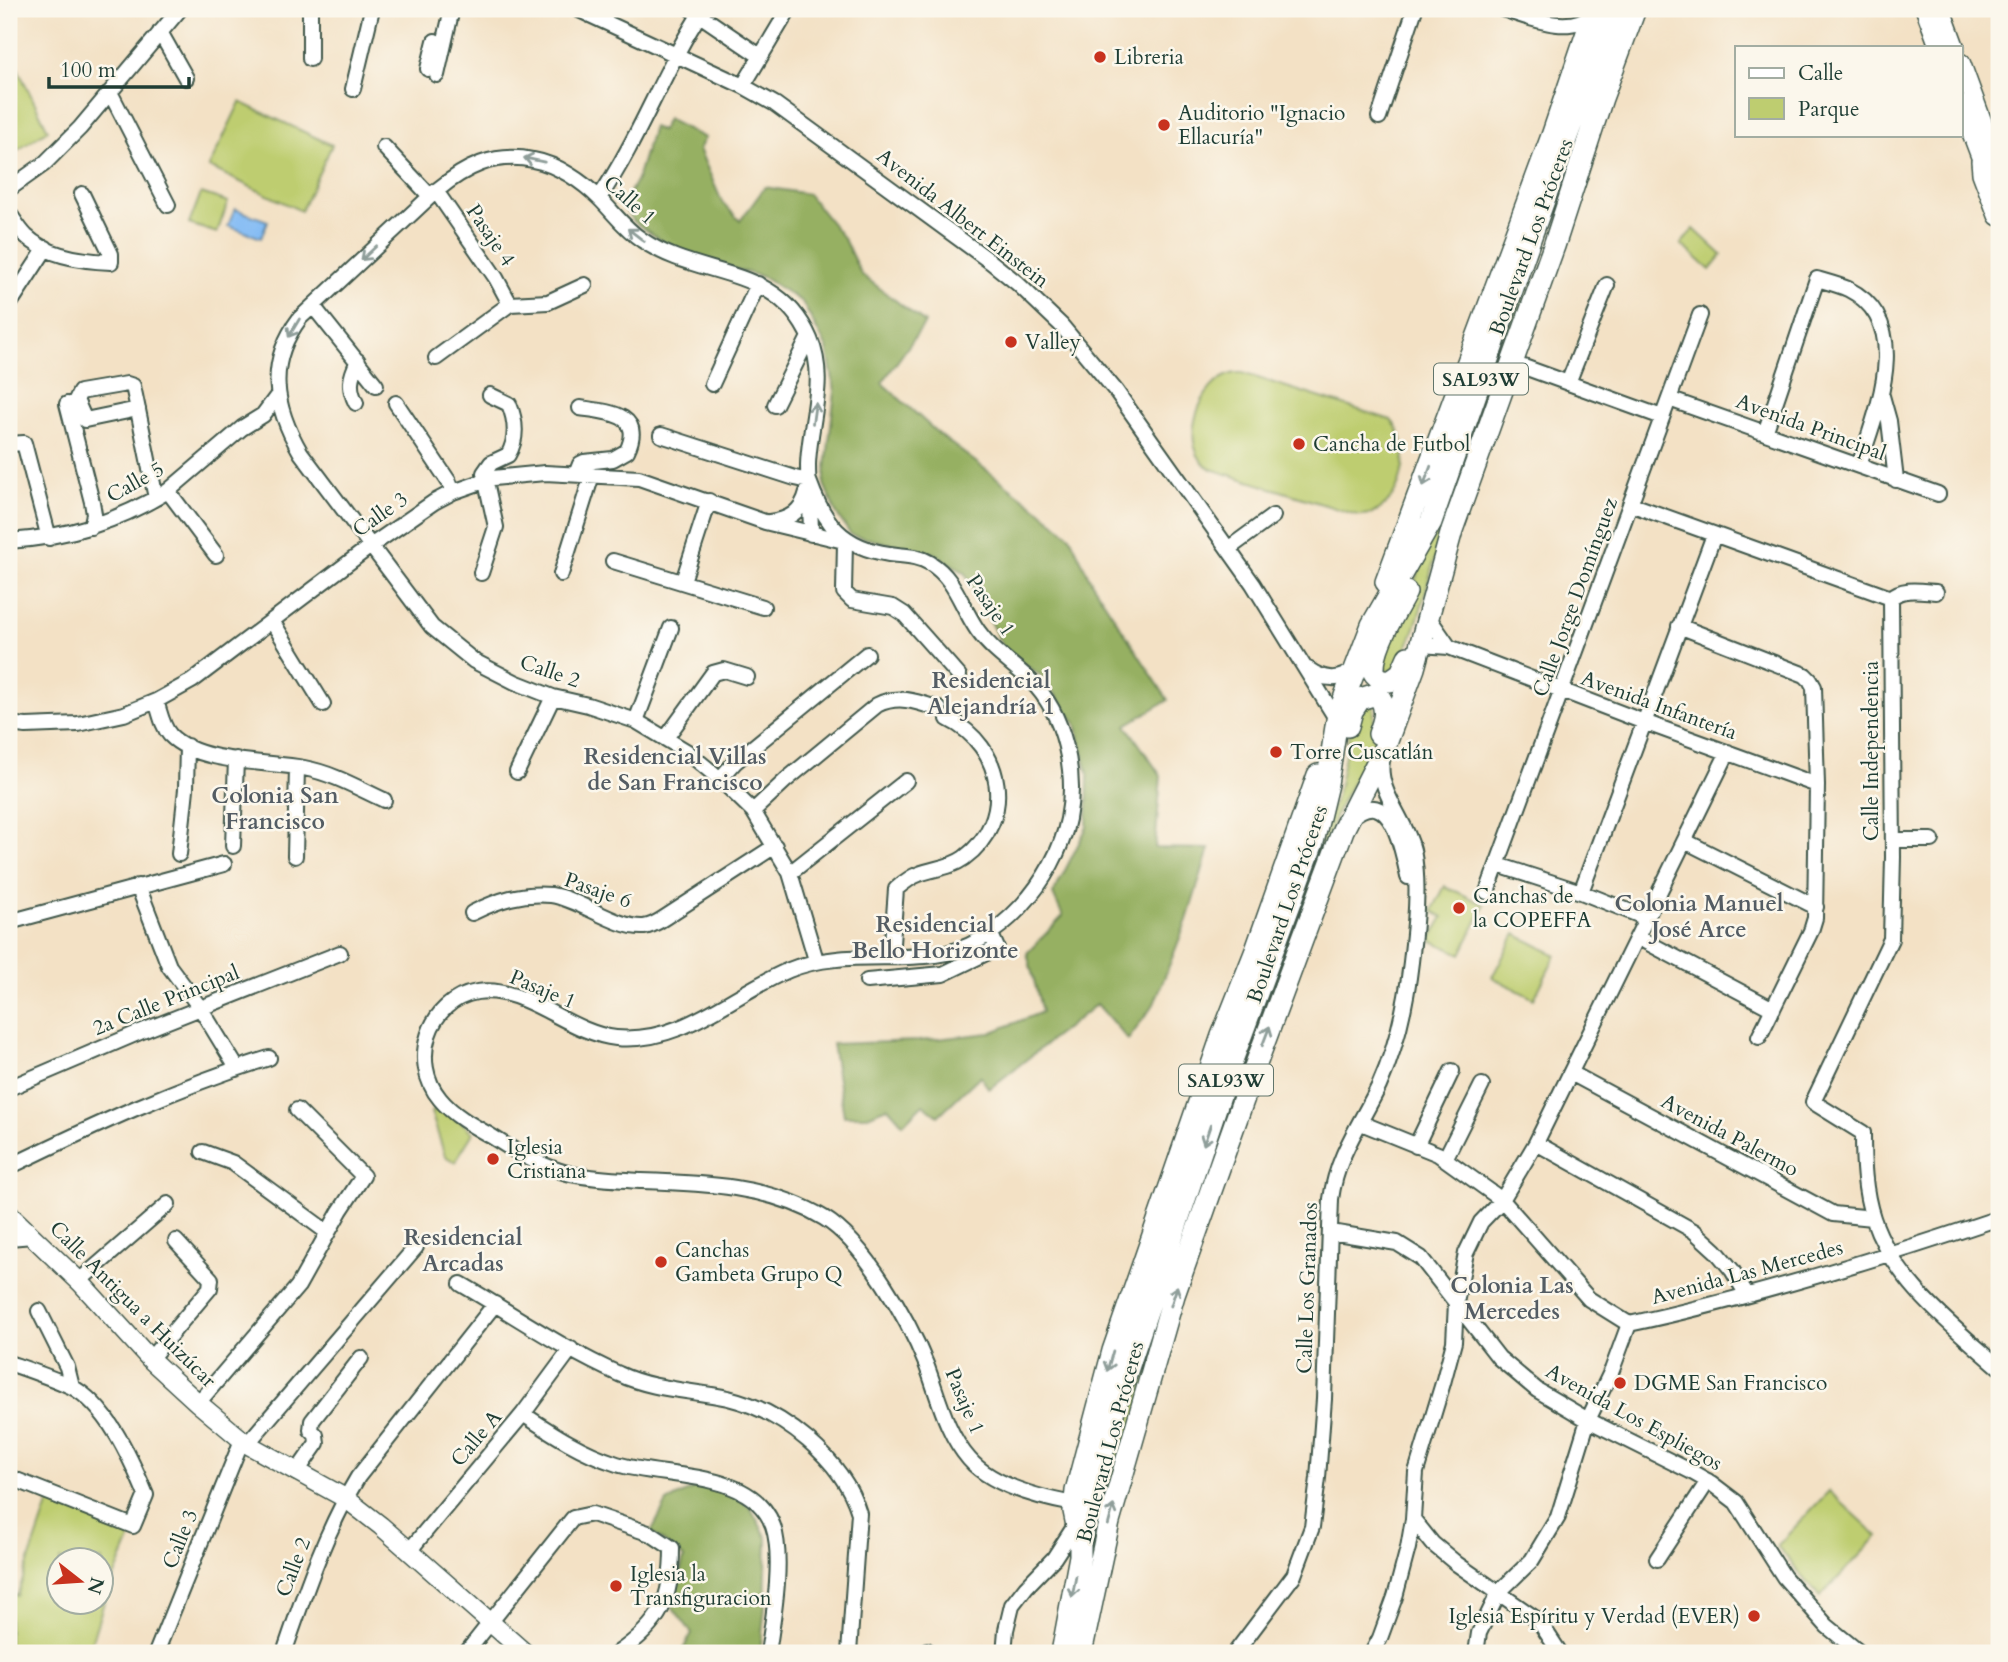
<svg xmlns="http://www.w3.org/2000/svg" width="2008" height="1662" viewBox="0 0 2008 1662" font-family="Cardo,serif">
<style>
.green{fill:#becd70;stroke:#6e8552;stroke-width:2;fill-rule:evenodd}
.forest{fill:#96b062;stroke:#5a764b;stroke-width:2}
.water{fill:#83bbf4;stroke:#517c94;stroke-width:2}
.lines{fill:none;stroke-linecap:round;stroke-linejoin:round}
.minor-casing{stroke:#3f564a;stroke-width:18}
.major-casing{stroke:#3f564a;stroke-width:21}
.highway-casing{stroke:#3f564a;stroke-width:24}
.minor{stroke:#fff;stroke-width:14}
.major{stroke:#fff;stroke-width:18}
.highway{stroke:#fff;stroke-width:21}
.oneway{stroke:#8f9e9a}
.poi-dot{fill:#c8321e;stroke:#fbf7ec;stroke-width:2.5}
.labels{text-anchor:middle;stroke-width:5;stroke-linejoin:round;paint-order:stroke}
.shield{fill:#fbf7ec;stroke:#61756b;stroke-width:2}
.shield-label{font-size:19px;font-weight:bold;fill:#1f3d34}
.poi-label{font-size:21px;fill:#1f3d34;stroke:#fbf7ec;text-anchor:start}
.street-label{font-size:21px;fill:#1f3d34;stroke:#fbf7ec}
.neighbourhood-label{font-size:23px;font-weight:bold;fill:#545d64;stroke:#fbf7ec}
</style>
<rect width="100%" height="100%" fill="#fbf7ec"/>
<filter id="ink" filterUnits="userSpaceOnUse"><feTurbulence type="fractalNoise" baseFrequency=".0143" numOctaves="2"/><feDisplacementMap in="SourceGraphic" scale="14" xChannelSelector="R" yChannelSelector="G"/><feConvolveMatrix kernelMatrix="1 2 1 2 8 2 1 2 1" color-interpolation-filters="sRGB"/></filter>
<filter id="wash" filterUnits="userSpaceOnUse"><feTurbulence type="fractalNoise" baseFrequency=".00686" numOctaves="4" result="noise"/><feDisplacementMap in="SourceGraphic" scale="28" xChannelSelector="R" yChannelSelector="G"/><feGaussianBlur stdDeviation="1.57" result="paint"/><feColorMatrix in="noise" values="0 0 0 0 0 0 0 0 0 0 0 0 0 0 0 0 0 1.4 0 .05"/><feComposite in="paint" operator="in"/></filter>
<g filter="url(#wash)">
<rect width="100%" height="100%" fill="#f3e1c5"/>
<path class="green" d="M13,59L48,130L9,156V61Z
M240,102L332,145L301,211L209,167Z
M1581,128L1583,129C1536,267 1489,404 1440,542C1425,583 1420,635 1393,671L1384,670L1381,654L1420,569Z
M201,193L228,202L217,233L189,224Z
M1694,229L1722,255L1710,270L1681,244Z
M1235,373H1242L1391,420C1418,448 1400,519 1357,515L1211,469C1176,449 1198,380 1235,373Z
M1374,704V742L1338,809L1313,878L1075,1619L1101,1490L1131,1379L1337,794L1351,726L1359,708Z
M1445,886L1485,905L1461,954L1430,940L1443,917L1432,911Z
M1515,934L1556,955L1534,999L1492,977Z
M444,1105L473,1133L455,1162L445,1156L431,1112Z
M1829,1491L1878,1536L1820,1597L1777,1546Z
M50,1499L134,1530L105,1599L88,1653H9V1593L17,1596ZM60,1560H102V1602H60Z"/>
<path class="forest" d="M667,119L705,138L699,149L722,202L740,221L765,187L808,194L844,239L861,274L925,323L882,383L941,436L1041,511L1070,536L1092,583L1168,700L1126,725L1161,776L1155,848L1209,849L1187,920L1154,1004L1128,1040L1097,1004L989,1089L980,1076L938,1116L923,1104L903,1124L888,1107L868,1116H844L832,1044L919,1041L990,1033L1042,1012L1027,953L1063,916L1053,894L1087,827L1088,774L1076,724L1043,677L1005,651L965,573L936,554L851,535L836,513L824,484L835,391L827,348L802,302L763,277L689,256L669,246L632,220L623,205L637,179L653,127L661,131Z
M696,1487L725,1488L750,1507L767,1538L765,1606L760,1653H681L692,1633L671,1605L684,1558L651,1532L667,1502Z"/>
<path class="water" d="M235,209L268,221L261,238L228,226Z"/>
</g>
<g filter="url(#ink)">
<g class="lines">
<g class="minor-casing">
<path id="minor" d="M577,9L743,86L775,104L991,262L1017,283L1061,325L1116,391L1253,584L1337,720
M691,9L760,56
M1502,9C1528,17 1569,36 1593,14
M160,32L186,78
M310,59V9
M428,69L435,41
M437,75L452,9
M743,86L789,9
M353,89L372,9
M110,92L168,205
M1379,117L1415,9
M384,147L430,196
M9,189L44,164L80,128L180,9
M436,191L496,278L510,304
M599,198C640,138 663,70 703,9
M9,213C14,220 19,229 26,236C47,256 84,261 111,262V254L82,194
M9,305L46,248
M313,306L376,385
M436,358L510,304L548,302L585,285
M1524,367L1662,417
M1568,383L1607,285
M712,384L758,284
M1882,396L1889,421L1896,480
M1669,399L1938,494
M356,403C348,387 350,377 358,361
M396,403L449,482L453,492
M67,404L92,502L94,514L91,527
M775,405L809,337
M138,409L85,420L76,400L80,392L127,384L133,386C141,423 148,461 156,498
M1765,433L1817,279C1827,282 1839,285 1848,289C1916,323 1875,414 1859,466
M661,435L795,478L809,481
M9,444L24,443L49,538
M576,474L580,464L584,462L613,459L627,451C645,413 607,412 580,408
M809,481C824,523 842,547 889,554C903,556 917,555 930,563C956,579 961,607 978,631C992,651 1013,664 1031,681C1065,714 1077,774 1068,819C1056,879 998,948 935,955C887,961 835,951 789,970C731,994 684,1044 616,1038C568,1033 524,984 477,992C428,1000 409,1062 440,1099C453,1115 473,1126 491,1136C514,1151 540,1166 567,1173C590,1179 615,1179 640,1181C701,1183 770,1185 824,1218C865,1243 908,1319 926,1364C938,1395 946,1433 969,1459C992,1486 1041,1498 1074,1504
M168,491L216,555
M1630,504L1891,598
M769,522C789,520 802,512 807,492
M811,534C811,511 808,488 808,465C809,423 828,380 810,339C777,263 700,280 642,240C625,229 614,213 600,199C583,182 557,164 533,160C494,152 465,167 436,191L300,318C266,363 274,407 301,453L432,627L474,661L515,682L553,697L588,705L636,721L686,751L720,779L753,811L790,873L816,960
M9,541C68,537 117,522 168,491L242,428L263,415L278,395
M845,542L844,592L852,600L893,607L904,614L959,676
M1228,549L1273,516
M613,561L763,607
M481,573L496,527L484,473L491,463L508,455C518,438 516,421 509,404L490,395
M561,574L592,475
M683,581L709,501
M1891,598L1893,857L1891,939L1813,1102L1863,1133C1863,1161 1864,1191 1873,1218C1894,1281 1951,1325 1999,1367
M1891,598C1902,587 1921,591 1936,592
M272,621L323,704
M1431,621L1449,647
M1679,626L1805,675L1810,680L1814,687L1817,785L1815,918L1811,931L1759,1037
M1421,645L1449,647L1644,722L1817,785
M1308,669C1323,680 1342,683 1355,667
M156,701C160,712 162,726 170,735C198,764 267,761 304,768C332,773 358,788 384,800
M636,721L671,628
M9,724L26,726L78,724L124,714L156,701L192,681L372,545L434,502L453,492L493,478L545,473L639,478L765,522L848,542
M666,738L713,673L724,670L747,677
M517,772L553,697
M720,779L735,762L867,654
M753,811L786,780L877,705C899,694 918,702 939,709
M1352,817C1391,783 1403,852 1408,877
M1893,840H1932
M1685,841L1816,907
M233,846L236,759
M179,854L186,789L187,746
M295,856L297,767
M1498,865L1581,892L1646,918
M790,873L906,781
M138,886L169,966L201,1009L237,1068
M1487,892L1700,315
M1581,892L1714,535
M472,913C498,900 522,892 551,895C580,899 617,929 644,927C651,926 658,922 664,918L775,846
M9,922L224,864
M1637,937L1773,1009
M891,957L896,889C903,883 910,877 919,874C935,868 950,868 964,858C1016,820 1004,746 948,719
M867,981L943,974L997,948L990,932
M1571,1073L1833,1214L1873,1218
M9,1088L140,1032L340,953
M1361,1123L1438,1154L1502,1200L1589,1299L1629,1324C1755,1297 1878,1259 1999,1218
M1536,1143L1694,1231L1716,1251L1732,1270L1747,1295
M1416,1146L1452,1071
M203,1152L233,1163L327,1232
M1445,1159L1482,1085
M9,1167C93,1126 179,1086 269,1058
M1331,1232L1397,1243L1421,1258L1499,1358L1537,1390L1588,1420L1690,1471L1711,1483L1736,1502L1784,1577L1827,1626L1860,1653
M9,1238L33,1236
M79,1281L168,1204
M461,1284C513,1314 564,1350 619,1374C653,1390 691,1390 728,1398C782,1411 843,1459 859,1513L849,1653
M39,1311L67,1367L72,1387
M150,1359L210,1288L211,1279L176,1241
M9,1363C29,1370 50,1377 70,1386C107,1404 131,1459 146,1495L133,1526L9,1477
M198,1403L298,1286L340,1211L363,1176L297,1110
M523,1414C553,1434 582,1453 617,1464C664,1479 753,1469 773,1526C784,1558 773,1620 768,1653
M247,1444L416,1247
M296,1473L317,1443L316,1435L311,1430L312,1421L361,1358
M1413,1519L1433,1544L1457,1564L1539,1621L1560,1653
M409,1551L523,1414L571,1349
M1657,1559L1708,1481
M156,1653L242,1440
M284,1653C305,1592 325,1532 358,1477L495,1304
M466,1653L573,1518L592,1514L651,1534L672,1548C672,1600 661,1623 618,1653
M927,1653V1650
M1004,1653L1006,1630L1012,1605L1026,1587L1054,1558L1076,1524
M1235,1653L1294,1575L1312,1527L1318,1478L1324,1399L1331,1199C1337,1155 1360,1125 1379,1086C1397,1046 1406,1006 1411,962C1415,927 1420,885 1413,850C1406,819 1377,793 1382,760
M1372,1653L1380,1638L1395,1597L1408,1548L1413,1519L1416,1472L1443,1383L1454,1342L1456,1303L1466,1253L1481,1222L1502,1200L1536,1143L1728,752
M1476,1653L1479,1633L1499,1592L1532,1560L1558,1517L1588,1420L1612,1370L1629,1324"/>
</g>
<g class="major-casing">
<path id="major" d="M1925,9L1939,47
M1941,9L1955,47
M1961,63L1999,167
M1961,105L1987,174
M9,1214L81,1283L150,1359L198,1403L247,1444L345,1498L381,1526L525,1653"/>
</g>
<g class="highway-casing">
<path id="highway" d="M1982,161L1983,173L1999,215
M1386,582L1552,136L1595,9
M1406,592C1394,616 1372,646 1374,673L1380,679L1390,681L1401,673L1408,657
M1348,726L1352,711L1360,699L1373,695L1380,698C1388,710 1384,721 1379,734
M1078,1531L1074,1511L1076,1491L1113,1351L1222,1036L1255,953L1318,775
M1062,1653L1080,1556V1542L1112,1416L1138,1338L1231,1063L1313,842L1327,784L1337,720L1345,696L1372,625L1431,522L1531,236L1613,9
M1081,1653L1109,1522L1174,1295L1252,1075L1343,830L1384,749L1414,668L1452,530L1554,246L1602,98L1635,9"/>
</g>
<use href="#minor" class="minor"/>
<use href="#major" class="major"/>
<use href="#highway" class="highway"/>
</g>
<defs><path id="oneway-shaft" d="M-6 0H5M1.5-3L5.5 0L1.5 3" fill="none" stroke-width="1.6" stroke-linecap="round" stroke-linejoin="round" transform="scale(1.75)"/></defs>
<g class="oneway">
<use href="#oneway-shaft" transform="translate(534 160) rotate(-168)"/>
<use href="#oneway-shaft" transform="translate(636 235) rotate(-142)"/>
<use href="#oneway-shaft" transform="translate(369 253) rotate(137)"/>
<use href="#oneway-shaft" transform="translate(294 328) rotate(121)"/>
<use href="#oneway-shaft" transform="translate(814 413) rotate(-82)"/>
<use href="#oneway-shaft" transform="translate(1427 476) rotate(111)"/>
<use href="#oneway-shaft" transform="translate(1266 1036) rotate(-69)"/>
<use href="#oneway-shaft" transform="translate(1207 1135) rotate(109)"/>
<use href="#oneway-shaft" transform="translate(1174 1296) rotate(-72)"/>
<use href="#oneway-shaft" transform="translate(1110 1361) rotate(106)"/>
<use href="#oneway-shaft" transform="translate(1111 1515) rotate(-75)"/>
<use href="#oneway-shaft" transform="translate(1074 1587) rotate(100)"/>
</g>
</g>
<g class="poi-dot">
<circle cx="1100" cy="57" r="7"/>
<circle cx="1164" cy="125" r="7"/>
<circle cx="1011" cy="342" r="7"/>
<circle cx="1299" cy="444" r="7"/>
<circle cx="1276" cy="752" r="7"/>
<circle cx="1459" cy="908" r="7"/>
<circle cx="493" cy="1159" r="7"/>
<circle cx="661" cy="1262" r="7"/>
<circle cx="1620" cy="1383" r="7"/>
<circle cx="616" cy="1586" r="7"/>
<circle cx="1754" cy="1616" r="7"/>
</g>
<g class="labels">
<g class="shield">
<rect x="1434" y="363.5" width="94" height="31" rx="5"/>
<rect x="1179" y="1064.5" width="94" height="31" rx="5"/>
</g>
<g class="shield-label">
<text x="1481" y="386">SAL93W</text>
<text x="1226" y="1087">SAL93W</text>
</g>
<g class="poi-label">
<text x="1114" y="64">Libreria</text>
<text x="1178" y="120">Auditorio "Ignacio<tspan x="1178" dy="24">Ellacuría"</tspan></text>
<text x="1025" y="349">Valley</text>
<text x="1313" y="451">Cancha de Futbol</text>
<text x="1290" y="759">Torre Cuscatlán</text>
<text x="1473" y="903">Canchas de<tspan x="1473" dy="24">la COPEFFA</tspan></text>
<text x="507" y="1154">Iglesia<tspan x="507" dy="24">Cristiana</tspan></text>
<text x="675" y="1257">Canchas<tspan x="675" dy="24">Gambeta Grupo Q</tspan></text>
<text x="1634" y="1390">DGME San Francisco</text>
<text x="630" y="1581">Iglesia la<tspan x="630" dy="24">Transfiguracion</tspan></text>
<text x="1740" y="1623" text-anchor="end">Iglesia Espíritu y Verdad (EVER)</text>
</g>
<g class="street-label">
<text transform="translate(630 200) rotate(42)" y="7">Calle 1</text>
<text transform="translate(963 218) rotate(38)" y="7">Avenida Albert Einstein</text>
<text transform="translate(491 235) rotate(56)" y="7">Pasaje 4</text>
<text transform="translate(1531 237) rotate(-70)" y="7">Boulevard Los Próceres</text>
<text transform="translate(1811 427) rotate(20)" y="7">Avenida Principal</text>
<text transform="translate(135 482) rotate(-29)" y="7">Calle 5</text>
<text transform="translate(380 514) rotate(-35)" y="7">Calle 3</text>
<text transform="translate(1575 597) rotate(-70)" y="7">Calle Jorge Domínguez</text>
<text transform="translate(991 605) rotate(56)" y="7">Pasaje 1</text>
<text transform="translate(550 671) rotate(19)" y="7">Calle 2</text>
<text transform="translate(1659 705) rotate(20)" y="7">Avenida Infantería</text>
<text transform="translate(1871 751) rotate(-90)" y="7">Calle Independencia</text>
<text transform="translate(598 890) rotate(19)" y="7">Pasaje 6</text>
<text transform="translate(1287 904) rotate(-71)" y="7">Boulevard Los Próceres</text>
<text transform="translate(543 989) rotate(23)" y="7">Pasaje 1</text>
<text transform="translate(166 1000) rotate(-22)" y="7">2a Calle Principal</text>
<text transform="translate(1730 1135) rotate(28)" y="7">Avenida Palermo</text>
<text transform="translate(1747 1272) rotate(-15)" y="7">Avenida Las Mercedes</text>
<text transform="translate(1307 1288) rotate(-88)" y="7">Calle Los Granados</text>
<text transform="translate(133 1304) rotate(45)" y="7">Calle Antigua a Huizúcar</text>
<text transform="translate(965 1401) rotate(67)" y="7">Pasaje 1</text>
<text transform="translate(1634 1417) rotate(29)" y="7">Avenida Los Espliegos</text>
<text transform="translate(476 1438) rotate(-50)" y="7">Calle A</text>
<text transform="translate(1110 1442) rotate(-75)" y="7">Boulevard Los Próceres</text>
<text transform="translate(180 1539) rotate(-68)" y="7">Calle 3</text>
<text transform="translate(293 1567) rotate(-69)" y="7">Calle 2</text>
</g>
<g class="neighbourhood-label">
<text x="991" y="688">Residencial<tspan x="991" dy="26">Alejandría 1</tspan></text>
<text x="675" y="764">Residencial Villas<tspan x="675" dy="26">de San Francisco</tspan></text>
<text x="275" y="803">Colonia San<tspan x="275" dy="26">Francisco</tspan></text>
<text x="1699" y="911">Colonia Manuel<tspan x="1699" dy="26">José Arce</tspan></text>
<text x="935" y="932">Residencial<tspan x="935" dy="26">Bello Horizonte</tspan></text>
<text x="463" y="1245">Residencial<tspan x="463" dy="26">Arcadas</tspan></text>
<text x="1512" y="1293">Colonia Las<tspan x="1512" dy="26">Mercedes</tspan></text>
</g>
</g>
<rect width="2008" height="1662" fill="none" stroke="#fbf7ec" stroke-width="35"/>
<rect x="1735" y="46" width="228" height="91" fill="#fbf7ec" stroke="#a3ada2" stroke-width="2"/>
<rect x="1749" y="68" width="35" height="10" fill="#ffffff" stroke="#a3ada2" stroke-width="2"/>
<text x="1798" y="80" font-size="21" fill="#1f3d34">Calle</text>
<rect x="1749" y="98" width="35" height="21" fill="#becd70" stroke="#a3ada2" stroke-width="2"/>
<text x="1798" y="116" font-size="21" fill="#1f3d34">Parque</text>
<g transform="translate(80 1581) rotate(107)"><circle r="33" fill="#fbf7ec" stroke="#a3ada2" stroke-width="2"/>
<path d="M0-5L12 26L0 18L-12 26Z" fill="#c8321e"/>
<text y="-10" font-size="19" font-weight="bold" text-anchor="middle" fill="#1f3d34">N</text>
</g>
<path d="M49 77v10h140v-10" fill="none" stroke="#1f3d34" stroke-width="3.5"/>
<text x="60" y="77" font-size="21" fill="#1f3d34" stroke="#fbf7ec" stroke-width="5" paint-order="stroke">100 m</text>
</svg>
